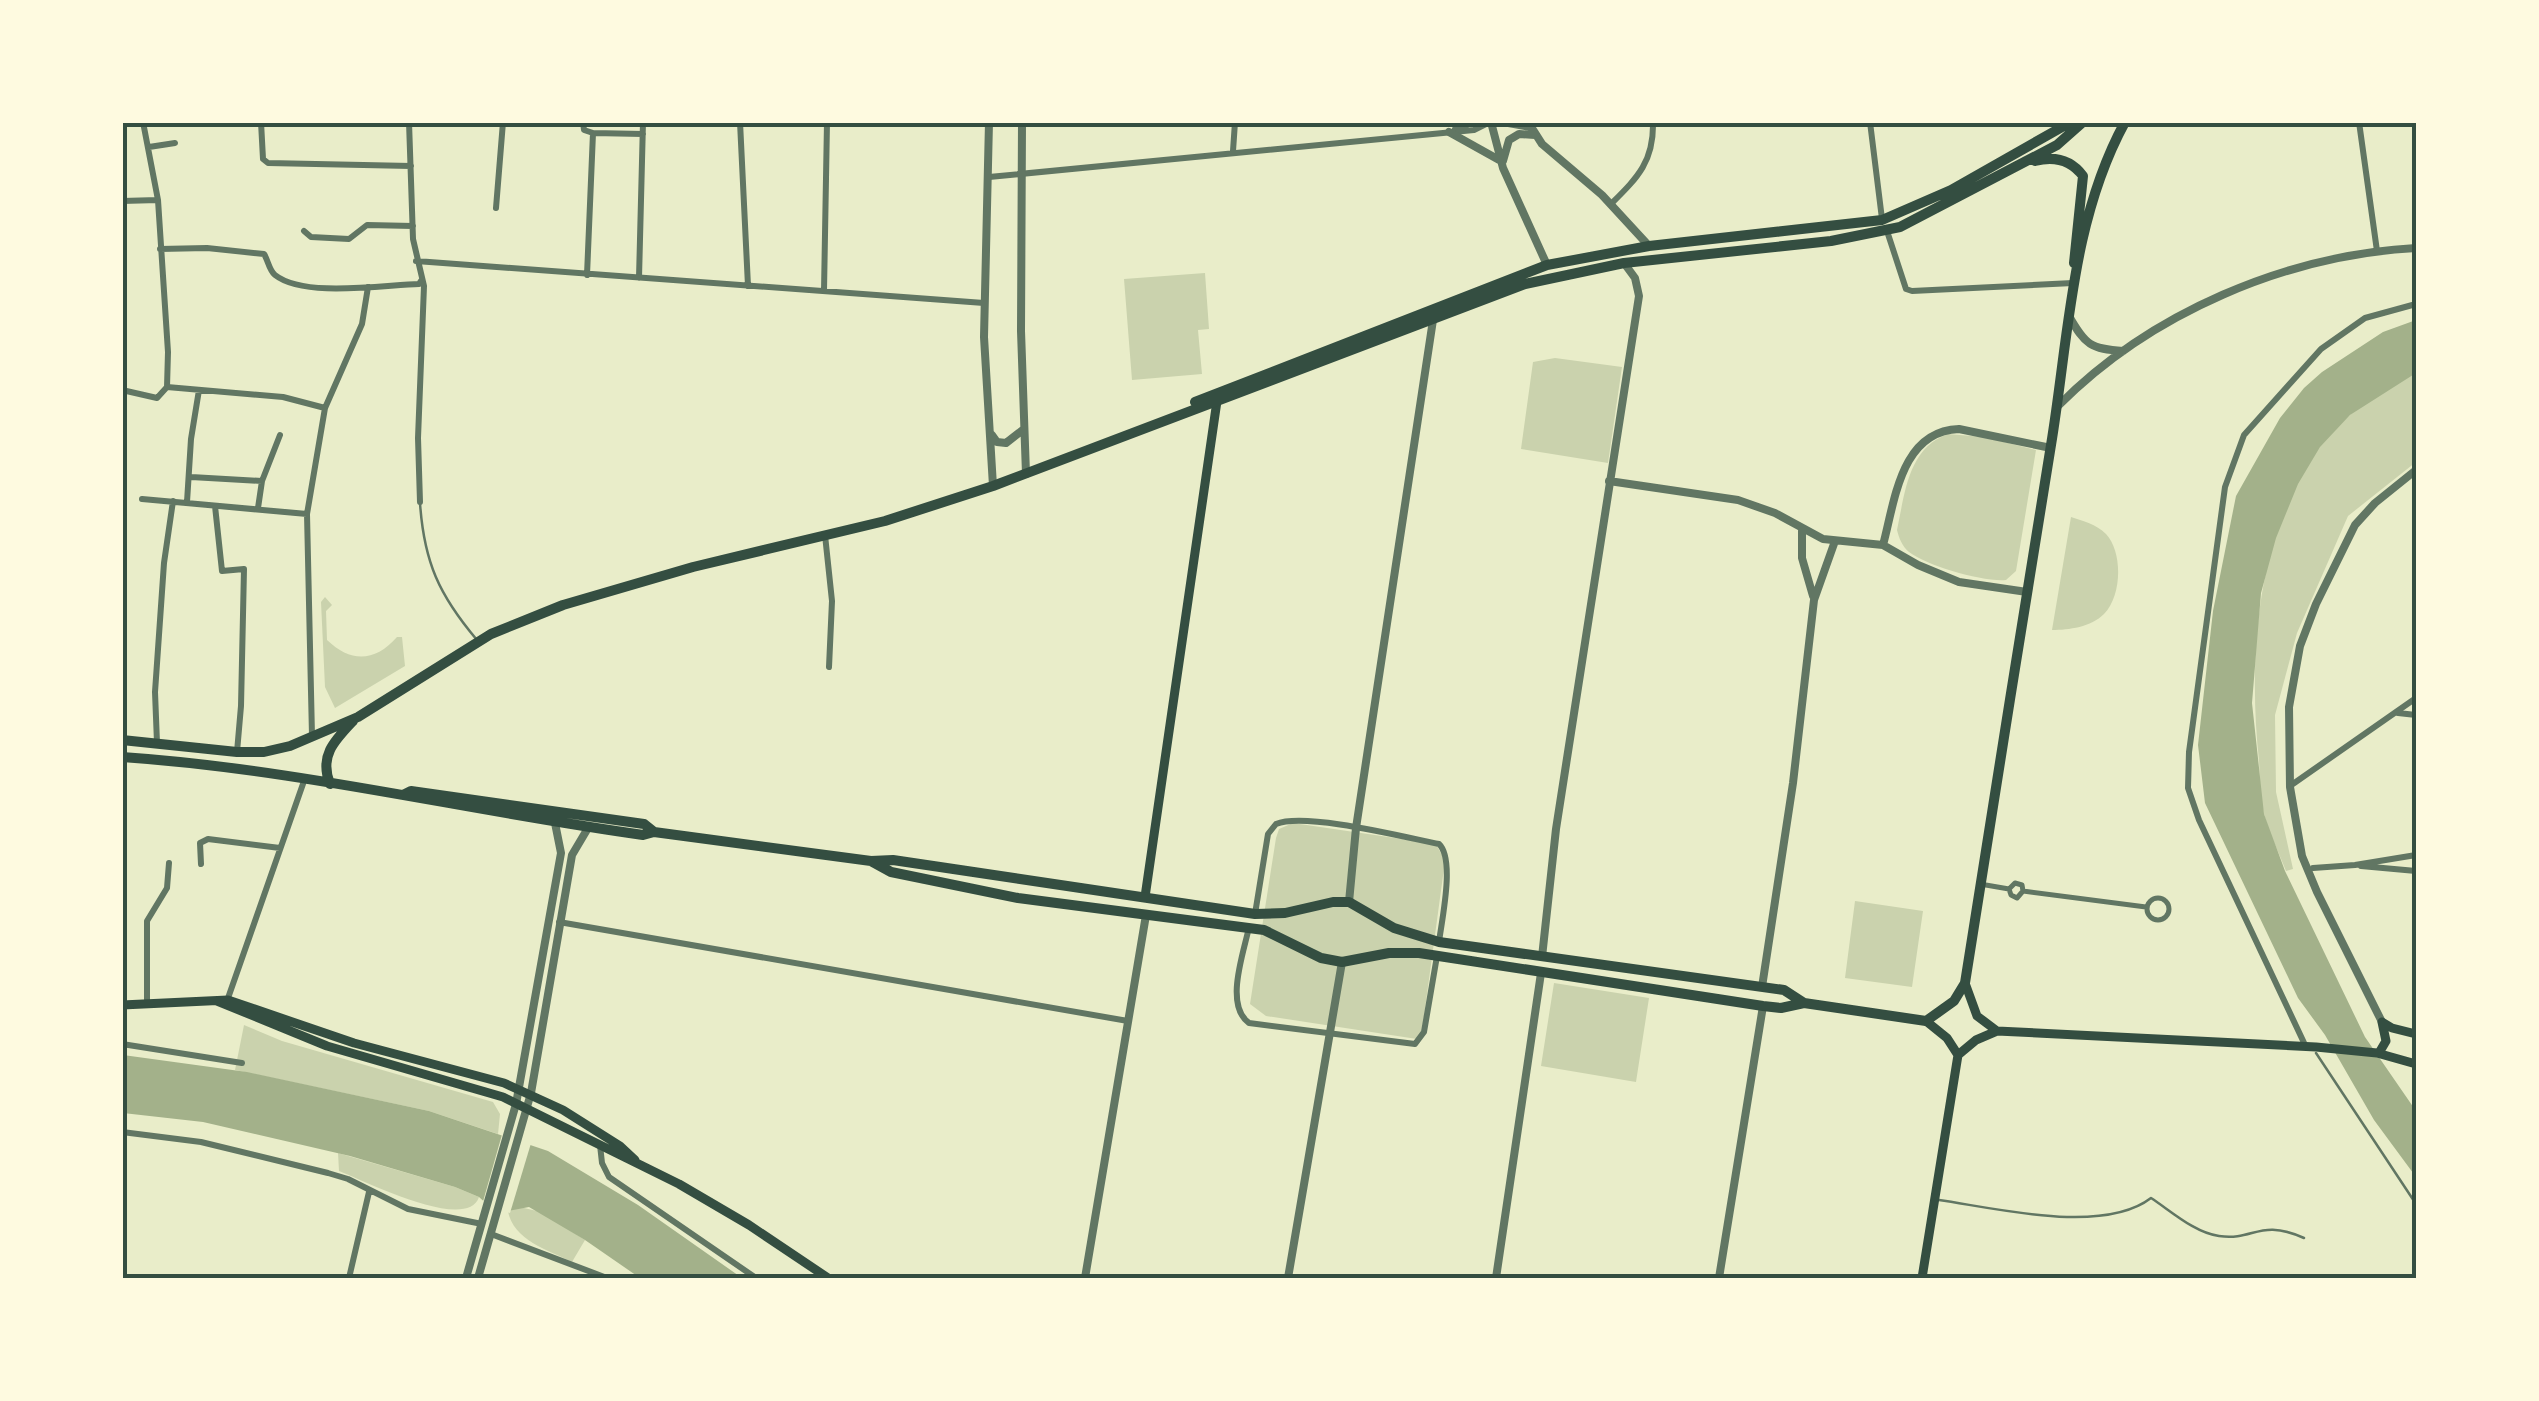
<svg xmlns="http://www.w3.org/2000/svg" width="2539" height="1401" viewBox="0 0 2539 1401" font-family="'Source Serif 4',serif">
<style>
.green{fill:#cad2ad}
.water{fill:#a3b18a}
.pier{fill:#e9edc9}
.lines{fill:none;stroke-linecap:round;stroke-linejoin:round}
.service{stroke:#617663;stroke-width:2.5}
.pedestrian{stroke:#617663;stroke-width:5}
.minor{stroke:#617663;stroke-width:6}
.tertiary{stroke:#617663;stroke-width:8}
.secondary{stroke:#344e41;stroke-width:9}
.primary{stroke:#344e41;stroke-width:10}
.neatline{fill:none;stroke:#344e41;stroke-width:4}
</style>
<rect width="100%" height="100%" fill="#e9edc9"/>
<path class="green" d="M1205,273L1209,329L1198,330L1202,374L1132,380L1124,279Z
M1555,358L1622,367L1608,463L1521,449L1533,362Z
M2416,373V462L2348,516L2297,633L2275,715L2276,792L2293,869L2286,871C2279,853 2269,833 2264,814C2260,797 2260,778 2259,761C2248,658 2256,533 2320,446C2343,416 2381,389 2416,373Z
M1948,434L1984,437L2036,450L2016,571L2006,580C1982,582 1928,566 1909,552C1902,546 1899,538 1897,530C1905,493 1908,448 1948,434Z
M2071,517C2083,521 2096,524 2106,534C2123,552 2122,596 2104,614C2091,627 2069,630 2052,630Z
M325,597L332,605L326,611L327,640C351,663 375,662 397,637H402L405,666L335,708L325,687L321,602Z
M1293,823L1436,844L1445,861L1422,1031L1417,1039L1266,1016L1250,1004L1276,838L1279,829Z
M1855,901L1923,911L1912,987L1845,978Z
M1554,983L1649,998L1636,1082L1541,1066Z
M244,1025L282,1041L493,1102L500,1114L498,1134L429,1111L235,1070Z
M338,1153L455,1187L479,1197C467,1233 365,1181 339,1171Z
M520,1207L541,1212L585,1240L572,1262C548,1250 513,1240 508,1211Z"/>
<path class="water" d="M2416,320V373L2350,415L2320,447L2298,484L2276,538L2261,593L2252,703L2264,814L2285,871L2365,1037L2416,1111V1177L2374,1120L2325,1035L2298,998L2205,803L2198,745L2213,611L2236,496L2280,418L2304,388L2322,372L2383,332Z
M123,1055L247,1072L429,1111L548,1151L638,1205L742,1278H640L585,1240L529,1207L508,1211L489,1206L479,1197L455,1187L350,1156L203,1122L123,1113Z"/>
<path class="pier" d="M503,1131L532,1140L510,1213L482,1205Z"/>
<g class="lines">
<path class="service" d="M420,503C424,562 439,595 477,640
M2316,1053L2416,1204
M1939,1200C1995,1208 2103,1235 2151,1198C2171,1211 2195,1233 2219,1236C2255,1241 2259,1218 2304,1238"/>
<path class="pedestrian" d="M1980,884L2009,889L2011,895L2017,898L2023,891L2022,885L2015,883L2009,889
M2023,891L2146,907
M2147 909a11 11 0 1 1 22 0a11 11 0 1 1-22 0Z"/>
<path class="minor" d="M261,122L263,159L268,163L411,166
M409,122L413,239L424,286L418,438L420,502
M583,122L584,130L593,133L587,275
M740,122L748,286
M1497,122L1530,128
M1870,122L1882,219
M2359,122L2377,251
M1455,129L1475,122
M593,133L643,134
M149,147L175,143
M1233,151L1235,122
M989,177L1474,130L1490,122
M122,201L158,200
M1611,204C1637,178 1654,162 1653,122
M496,208L503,122
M304,231L311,237L349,239L367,225L413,226
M1887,231L1906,289L1912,291L2073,283
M160,249L207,248L264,254C268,260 269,270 275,275C304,298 383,285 419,284L421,281
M416,261L984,303
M639,278L643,122
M824,291L827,122
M167,387L283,397L325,408
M122,390L157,398L167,387L168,352L158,200L143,122
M191,477L262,481
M142,499L307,514
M187,502L191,439L199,390
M215,506L222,571L244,569L241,706L237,752
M258,508L262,481L280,435
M825,535L832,601L829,667
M2398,713L2416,715
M312,736L307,514L325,408L362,324L368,287
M157,743L155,692L164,563L173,501
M2290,786L2416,698
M201,864L200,843L208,839L280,848
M2361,866L2416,871
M2313,868L2355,865L2416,855
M1255,914L1268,834L1276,824C1305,812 1404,837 1439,844C1455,859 1442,919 1439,942
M559,922L1128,1021
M1249,927C1244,952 1224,1005 1249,1023L1415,1044L1424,1032L1437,956
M227,1001L304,781
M147,1004V921L167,888L169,863
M122,1044L242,1063
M2306,1047L2199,820L2188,788L2189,752L2225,487L2244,435L2321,349L2365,318L2416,304
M122,1132L201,1142L328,1173L348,1179L408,1209L482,1224
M600,1145L602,1163L609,1177L756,1278
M491,1234L607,1278
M349,1278L369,1192"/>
<path class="tertiary" d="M989,122L984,337L993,486
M1022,122L1021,331L1026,474
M1491,122L1503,168L1547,265
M1528,122L1542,144L1602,195L1649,246
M1449,132L1501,161
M1503,161L1509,140L1519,134L1535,135
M2069,316C2085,345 2091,349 2123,351
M2058,406C2150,313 2286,255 2416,248
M992,435L997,442L1006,443L1024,429
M1609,481L1738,500L1775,513L1823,539L1883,545L1918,565L1959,582L2027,592
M1802,529V558L1813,596
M1883,545C1895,500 1901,431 1959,429L2051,448
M1349,902L1356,828L1433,320
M1542,957L1556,829L1639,296L1635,278L1624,263
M1762,987L1793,783L1814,600L1835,541
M2382,1022L2317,892L2302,856L2290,787L2289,707L2300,646L2316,604L2355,525L2375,503L2416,470
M466,1278L516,1104L561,853L555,823
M478,1278L531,1093L572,855L588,828
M1085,1278L1146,915
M1288,1278L1342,962
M1496,1278L1541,973
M1719,1278L1763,1006"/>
<path class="secondary" d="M1145,897L1217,401
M1965,983L1977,1016L1997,1031L2316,1047L2377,1053L2416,1064
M217,1001L327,1046L503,1097L679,1184L749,1225L828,1278
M122,1005L228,1000L354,1043L504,1083L563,1110L620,1146L635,1160
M2382,1022L2392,1028L2416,1034
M2379,1053L2386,1041L2382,1022
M1958,1055L1976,1040L1997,1031
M1922,1278L1958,1055L1947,1038L1926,1021"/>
<path class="primary" d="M2035,161C2054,156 2071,160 2083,176L2074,263
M1195,402L1547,265L1649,246L1882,220L1951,190L2071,122
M122,740L237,752H264L290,746L358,717L491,634L563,605L693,567L885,521L993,486L1525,284L1624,263L1831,241L1900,227L2057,145L2083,122
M122,757C298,769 469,811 643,835L654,832L871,861L893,860L1255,914L1285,913L1333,902H1349L1394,928L1439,942L1784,990L1804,1003
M330,784C319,756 334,741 353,721
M403,795L411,791L644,824L654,832
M871,861L891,872L1018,898L1264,930L1321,958L1342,962L1389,953H1419L1763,1006L1781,1008L1804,1003L1926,1021L1954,1001L1965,983C1992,804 2023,624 2051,445C2069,336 2071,221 2125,122"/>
</g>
<rect width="2539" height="1401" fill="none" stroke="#fefae0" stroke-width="250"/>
<rect x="125" y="125" width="2289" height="1151" class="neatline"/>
</svg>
